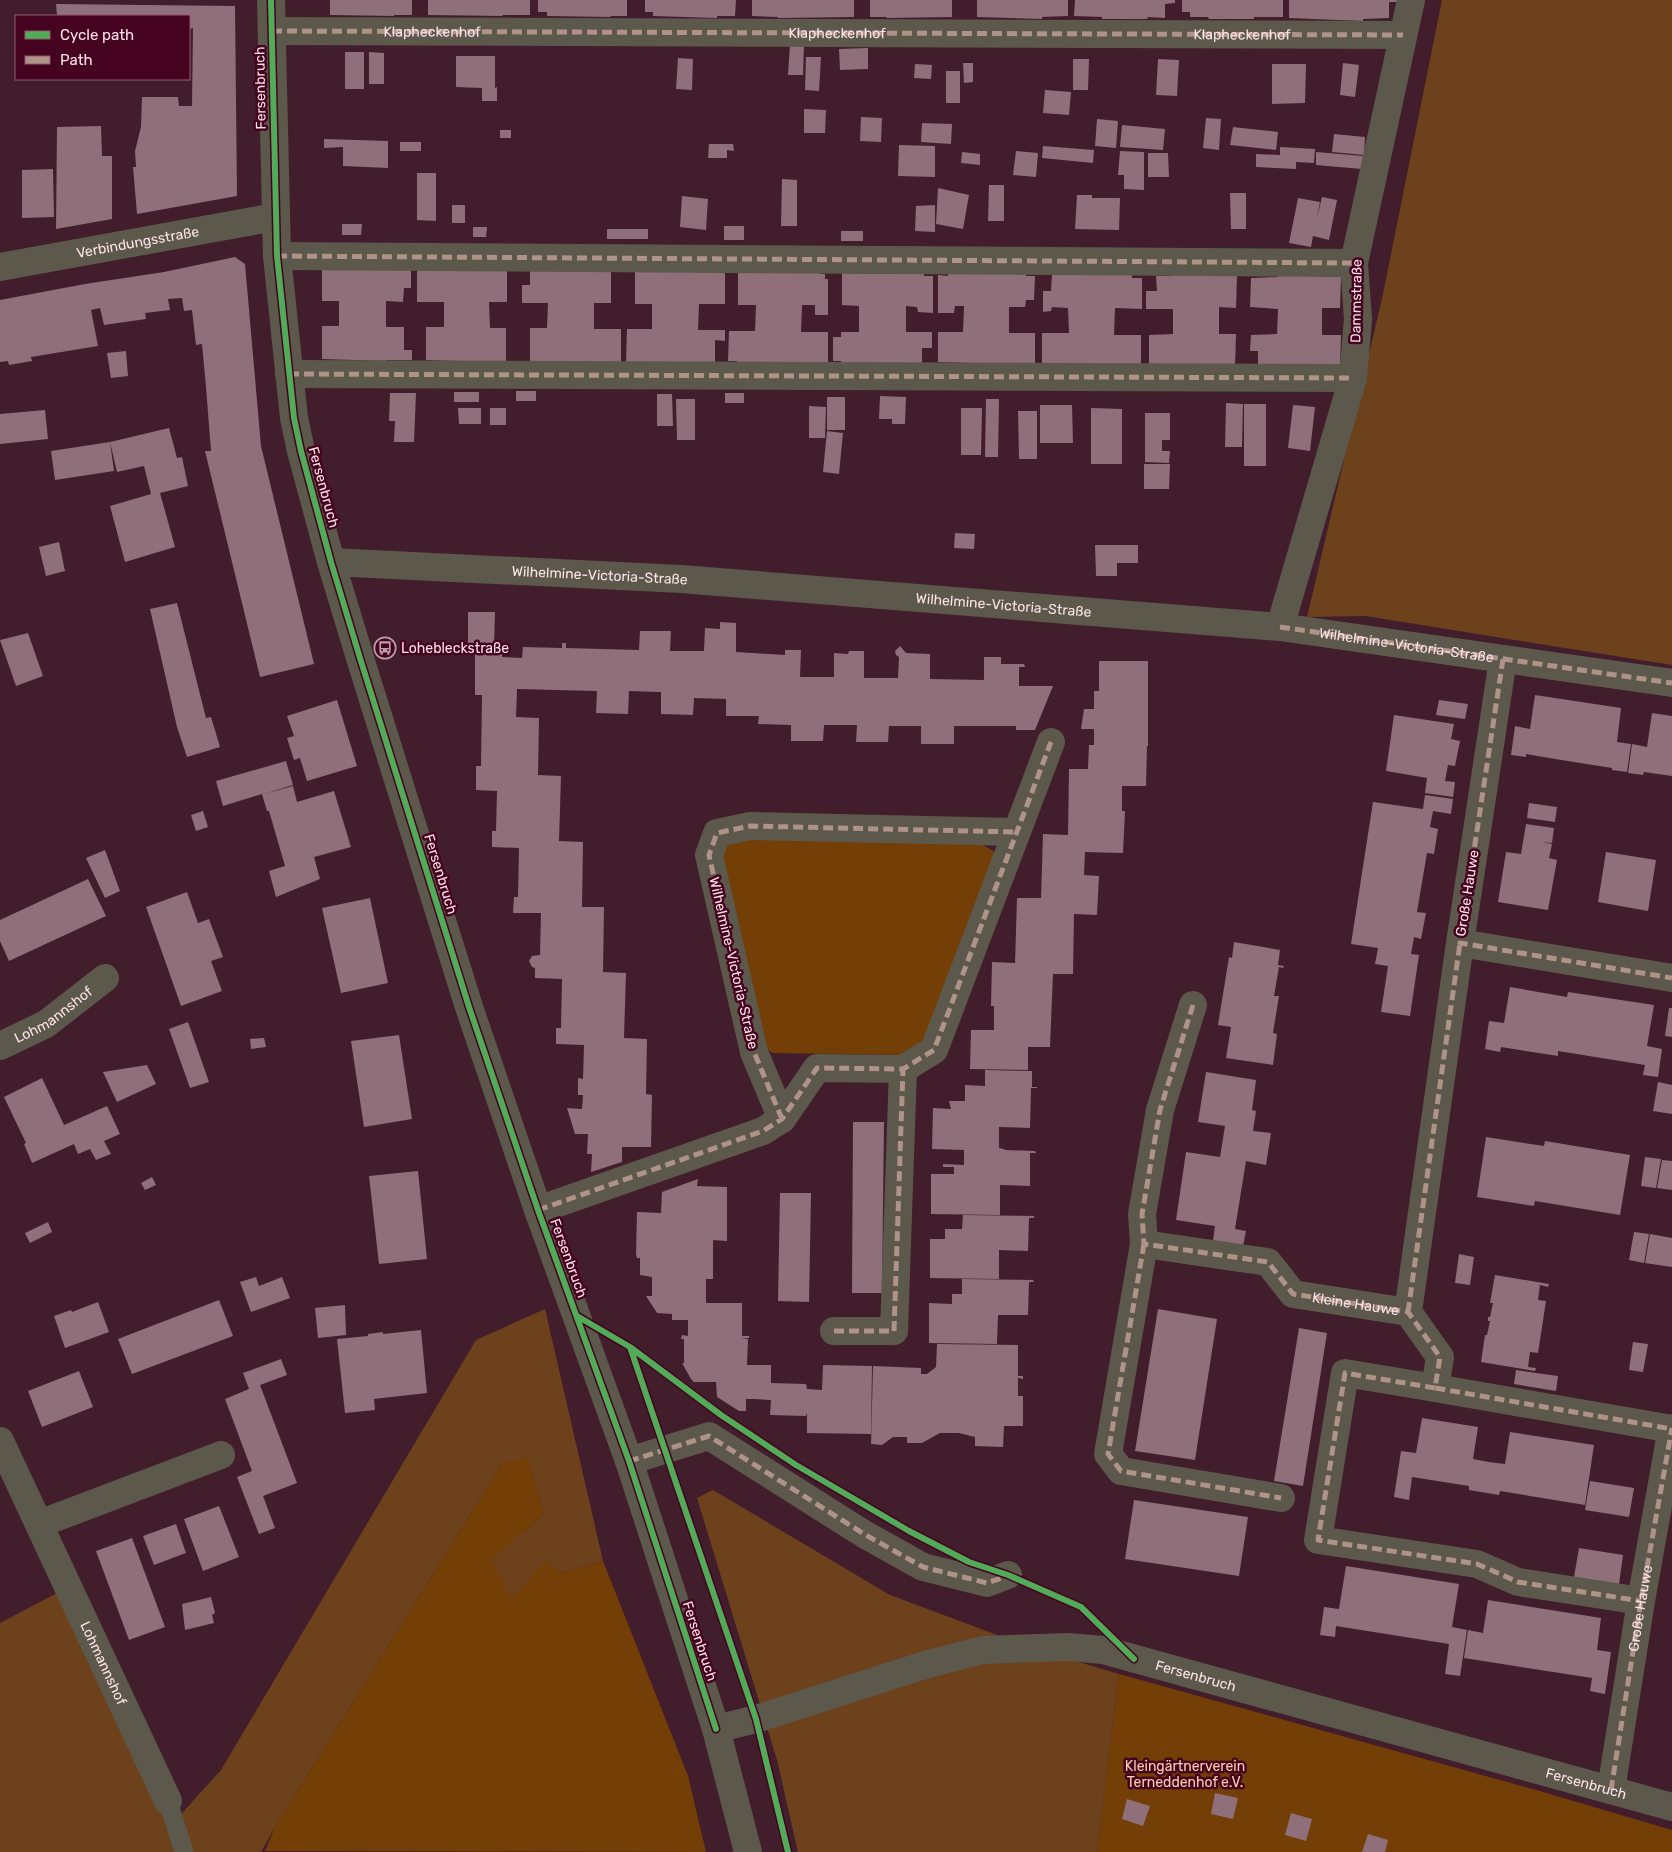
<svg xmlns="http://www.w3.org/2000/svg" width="1672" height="1852" viewBox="0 0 1672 1852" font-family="Rubik,sans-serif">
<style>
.green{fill:#733f06}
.forest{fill:#6c411c}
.building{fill:#8e6f7a}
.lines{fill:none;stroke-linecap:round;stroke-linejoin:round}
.service{stroke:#5c584b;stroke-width:19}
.minor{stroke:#5c584b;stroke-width:28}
.tertiary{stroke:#5c584b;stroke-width:28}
.quiet{stroke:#af9288;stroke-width:5;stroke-dasharray:10 5;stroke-linecap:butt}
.cycleway-casing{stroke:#45031f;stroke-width:9}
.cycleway{stroke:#51ab58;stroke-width:6}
.labels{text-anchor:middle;stroke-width:5;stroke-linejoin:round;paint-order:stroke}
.street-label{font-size:14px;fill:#fde3e9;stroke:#45031f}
.poi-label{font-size:14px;fill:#fde3e9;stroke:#45031f;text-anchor:start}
.park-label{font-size:14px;fill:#fdd2ad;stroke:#45031f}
</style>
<rect width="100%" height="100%" fill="#421e2c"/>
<path class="green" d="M727,839L974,840L997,853L927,1040L904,1055L772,1053L761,1042L717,854Z
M528,1457L544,1514L492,1560L545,1561L561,1573L603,1561L688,1776L706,1852L265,1851L275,1827L503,1462Z
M1119,1674L1543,1792L1672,1830V1852H1097Z"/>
<path class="forest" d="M1442,0H1672V665L1365,616L1307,617L1383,294Z
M545,1309L603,1561L561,1573L545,1561L512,1599L491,1560L544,1514L528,1458L503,1462L275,1827L261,1852H0V1623L57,1593L174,1822L221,1770L476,1340Z
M713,1490L890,1595L1032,1648L1119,1674L1097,1852H798L777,1760L697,1498Z"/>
<path class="building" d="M330,0H412V15H394V16L330,15Z
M428,0H530V15H503L502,16L428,15Z
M538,0H627V16H611L610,17L547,16V12H538Z
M645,0H736L735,16H717V18L653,16V12H645Z
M752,0H854V17L778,18V17L752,16Z
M870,0H952V17L887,18L886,17H870Z
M977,0H1068V16L1042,17V19L977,17Z
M1075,0H1175V3L1165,4V18L1147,17L1148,19H1102V17L1074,16Z
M1182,0H1283V17H1254V19H1209L1208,17H1190V12H1182Z
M1289,0H1398V2H1389V18L1363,19V21L1289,18Z
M56,4L235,6L237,196L137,214L133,167H136L135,151L141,127L142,97H178L179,106H192L193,28L189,29V16H57Z
M790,44L804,45L803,75H788Z
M868,48V69L840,70L839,49Z
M345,52H364V89H345Z
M369,52L384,53V84H369Z
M456,56H495V88L497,87V101H482V88L456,87Z
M806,57H821L819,91L805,90Z
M678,58L693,59L692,90L676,89Z
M1073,59H1089L1088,90H1073Z
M1158,59L1179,60L1177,96L1156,95Z
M963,63H973V82L964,83Z
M1343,63L1359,65L1355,97L1340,95Z
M915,64L932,65L931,79L914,78Z
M1272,64H1306L1305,103L1272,104Z
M946,71H960V103H946Z
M1045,90L1071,92L1069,115L1043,113Z
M804,109L826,110L825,133H804Z
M861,117L882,118L881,142L860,141Z
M1206,118L1221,119L1219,150L1203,148Z
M1097,119L1118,121L1116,148L1095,146Z
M922,123L952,124L951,144L921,142Z
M1122,125L1165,129L1163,150L1120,147Z
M101,126L102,156H112V219L56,229L57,127Z
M1233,127L1278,132L1276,150L1230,145Z
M500,130H511V138H500Z
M1334,134L1365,137L1364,155L1332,152Z
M324,139L388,141V168L343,166V147L324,148Z
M400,142H421V151H400Z
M709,144H733L734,151L727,150V158H708Z
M899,145L935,146V177L898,176Z
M1043,146L1094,150L1093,163L1042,158Z
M1280,147L1315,149L1314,163L1296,162V169L1256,167V154L1280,155Z
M1016,151L1038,153L1036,177L1013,175Z
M1120,151L1144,152V190L1124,189V175H1118Z
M962,152L980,154V165L961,163Z
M1316,152L1363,156L1362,169L1316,165Z
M1148,153H1168L1169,177H1148Z
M53,169L54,217L22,218V170Z
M417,173H436V221L417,220Z
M782,179L797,180V226H781Z
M989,185H1004V221H988Z
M938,188L969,195L963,229L936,224Z
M1230,193H1246V229H1231Z
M1077,195H1092V198H1120L1119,230L1075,229Z
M682,196L708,199L706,230L680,227Z
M1322,197L1337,200L1329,240L1313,236L1311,247L1289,243L1298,198L1320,202L1317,218Z
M452,205H465V223H452Z
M935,205V232L915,231L916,206Z
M342,224H362L361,235H342Z
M724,226H744V240H724Z
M473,227H487L486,237H473Z
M607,229H648V239H607Z
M841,231H863V241H841Z
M235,257L245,264L261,446L314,664L260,677L205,451H211L206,387L202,344L196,345L192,310L184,311L182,298L168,299L170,310L145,313L146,319L104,325L100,308L91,310L98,346L31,357L32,361L9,365L8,361L0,362V300L85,284L164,272Z
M322,268L411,270V288H404L403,302L386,301V327H404V350H412V360H386V361L322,359V326H339V301H322Z
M417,269H507V302H489L490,328H506V361H490V362L426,360V327H444V302H417Z
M530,270H611V303H594V329H621V362L547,363V361H530V328H547L548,303H522V285H530Z
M635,270L716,271V273H725V304H699L698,330H725V341L715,340V362H626L627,329H652V304H635Z
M738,272L820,273V274H825V279H828V315H815V305H802L801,332H828V362H737V361H728L729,331H755L756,305H738Z
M842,273L924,274V276H933V313L918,312L917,307L906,306V332H932V348H922V364L841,363V361H833V337H841V332H859V306L842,305Z
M948,274H1026V276H1035L1034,300H1026L1025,307H1009V333H1035V365L938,362V332H963L964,306H955L954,313H938V275L948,276Z
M1052,274L1132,275V278H1142V309L1115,308L1114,335H1141V365L1042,363V333H1069L1068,308L1052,307L1051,311L1043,312V291H1051Z
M1172,274H1220V276H1237L1236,308L1219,307V334H1236L1235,366L1149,365V335L1173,334V309H1146V291H1157L1156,276H1173Z
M1278,275H1322V277H1341L1340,308H1322V335H1341L1340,367L1258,366V351H1250L1251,335L1277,334L1278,309L1250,307L1251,278L1278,277Z
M126,351L128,376L111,378L107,353Z
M516,391H536V401H516Z
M454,392H479V402H454Z
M390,393H416L414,442H394L395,421H389Z
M725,393H744V403H725Z
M657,394H672L673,426H657Z
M880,396L906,397L905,424H892V419H879Z
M827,397H845V430H827Z
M676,399H695V440H677Z
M986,399H999L998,457H985Z
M1226,403L1243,404L1242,447H1225Z
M1244,404H1266V466H1244Z
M1040,405H1072L1073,443H1040Z
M1293,405L1315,407L1310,451L1288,448Z
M809,406L826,407L825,438H809Z
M458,408H481V424H459Z
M490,408H506V425H490Z
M961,408H982L981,455H961Z
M1091,408L1122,409V464H1091Z
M45,410L48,439L0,444V414Z
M1018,411H1037V459H1019Z
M1145,413H1170V440H1162V451H1170L1169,463L1145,462Z
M169,428L177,458L182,457L188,486L160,493L175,547L125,562L110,506L151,494L144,466L117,472L110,442Z
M827,431L843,433L839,474L823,472Z
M110,442L114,471L55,480L51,451Z
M1144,464H1170L1169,489H1144Z
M955,533L975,534L974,549L954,548Z
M59,542L65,571L46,576L39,547Z
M1095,545H1138V563H1117V576H1096Z
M177,603L206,718L211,717L220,747L187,757L177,727L150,609Z
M468,612H495L494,647H502V657L522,658L523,647L562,648V643H566V648L639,650L640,631H671L670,651H704L705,628L720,629V622L736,623V652L785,655V650H801L800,677H834V653L848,654L849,651H864V678H898L899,657L896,655L895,651L900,646L906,653L930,654V679L984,680V657H1001V664H1024L1025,667H1019V686H1053L1035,730H1016V726H954V744H921V726H889L888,742H856L857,725H824L823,741H791V725L758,724L759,716H726V699L694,698L693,715L661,714V692L629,691L628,714L596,713L597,691L517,689L516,717L539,718L538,775L561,776L559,841L583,842L582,907H604L603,972L626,973L624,1038L647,1039L646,1094L652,1095L651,1147H622V1162L591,1172L592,1154H587L588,1134H575L567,1108L582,1109L583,1095H578V1078L583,1079L584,1045L556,1044V1028H561L562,979L535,978V968L532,967L529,961L532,956L540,955L541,913H513L514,897H518L519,848L492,847V831H496L497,791L476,790V766H481L482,695H475V647H468Z
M28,633L43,676L16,686L0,640Z
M1099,661H1148V746H1147L1146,786H1122V811H1125L1123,853L1085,852L1084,875L1099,876L1097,915L1074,914L1073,974H1053L1050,1047H1028V1070L970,1069L971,1030H994V1006H991V1004L992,962L1015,963L1017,898H1041L1043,834L1068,835L1069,769H1088L1089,745H1094V729H1081L1084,709H1094V691H1099Z
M1535,695L1621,708L1617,742L1631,744L1627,772L1612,770V768L1555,759L1526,754V757L1511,755L1515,726L1530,729Z
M337,700L357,766L307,781L300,758L294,760L287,738L294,736L287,716Z
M1439,700L1468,704L1465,719L1436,715Z
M1652,713L1672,716V776L1644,772L1643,775L1628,773L1632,744L1647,747Z
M1394,715L1454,724L1451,739L1460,741L1455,766L1448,765L1445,781L1455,782L1453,797L1425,793L1427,778L1386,771Z
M286,761L293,785L264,794L293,786L297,802L334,791L351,847L314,857L320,879L276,897L269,871L285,866L269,811H267L262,794L223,806L216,781Z
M1425,795L1453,799L1451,814L1433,811L1430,827L1438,829L1434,854L1427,853L1417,912L1426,913L1421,939L1414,937L1411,954L1419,955L1410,1016L1381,1012L1388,966L1375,964L1378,948L1351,944L1373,802L1423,809Z
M1529,803L1557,807L1555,822L1527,818Z
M203,811L208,827L196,831L191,815Z
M1526,824L1554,828L1552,843L1542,842L1552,844L1549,858L1557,860L1548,910L1498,902L1506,852L1521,854Z
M105,850L120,891L105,898L86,858Z
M1606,852L1656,860L1648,911L1598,902Z
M88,879L106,916L9,961L0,941V920Z
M187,892L198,923L209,919L223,957L211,961L222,991L181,1006L146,907Z
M370,898L388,983L341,993L322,908Z
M1234,942L1280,950L1278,965L1284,966L1283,968L1279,967L1274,996H1279L1273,1033L1277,1034L1273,1065L1226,1058L1231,1027L1218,1025L1229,957L1232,958Z
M1510,987L1567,997L1568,992L1654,1005L1647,1046L1662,1049L1658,1077L1643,1075L1645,1065L1558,1051V1056L1501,1047L1500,1052L1485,1049L1489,1021L1504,1023Z
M1669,1008H1672V1037L1665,1036Z
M188,1022L209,1082L190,1088L169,1029Z
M399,1035L412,1119L364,1127L351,1041Z
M264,1038L266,1047L251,1049L250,1039Z
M147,1065L156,1084L117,1102L103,1072Z
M985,1070L1032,1071V1087H1037V1088H1031L1030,1128L999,1127V1148L1004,1149L1005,1150L1035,1151L1036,1153H1030V1186L1000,1185V1215L931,1214V1174H954V1167H943V1164L964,1165V1150L932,1149L933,1108L951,1109L949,1101H965V1085L985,1086Z
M1206,1072L1256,1080L1252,1110L1256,1111L1253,1131L1271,1133L1266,1165L1246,1161L1235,1229L1246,1231L1243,1246L1213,1241L1215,1226L1176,1220L1186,1152L1220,1157L1225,1126L1198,1122Z
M42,1078L64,1125L107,1106L120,1134L104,1141L111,1154L96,1160L90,1149L78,1154L74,1144L32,1163L24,1144L26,1143L4,1097Z
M1658,1082L1672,1085V1114L1653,1111Z
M853,1122H884L882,1293H852Z
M1486,1137L1544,1146L1545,1141L1630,1155L1620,1215L1535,1201L1534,1206L1477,1197Z
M1645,1157L1661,1159L1656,1188L1641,1186Z
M1662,1160L1672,1161V1190L1657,1188Z
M418,1171L427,1259L379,1264L369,1176Z
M152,1177L156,1185L145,1190L141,1183Z
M698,1179L697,1186L727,1187V1241L713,1240V1277L703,1276L713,1277V1279H706V1303H742V1336H749V1338H741L748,1339L747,1365H771V1383L806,1384L807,1389L822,1390L823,1365L872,1366L871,1434L807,1433V1413L806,1416L770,1415L771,1400L754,1399H746V1411H739L717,1397L716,1382H694L691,1379L682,1363H684V1339H681L682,1335L688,1336V1320H672V1314L657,1313L646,1296H652V1277L640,1275V1258H637L636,1254L637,1212L661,1213L662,1192Z
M780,1193H811L809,1302L778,1301Z
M963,1215L1034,1216V1218H1029L1028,1251L999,1250V1279L930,1278V1239H945V1229H962Z
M48,1222L52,1232L30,1243L25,1233Z
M1634,1232L1649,1234L1644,1263L1629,1260Z
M1650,1234L1672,1238V1267L1645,1263Z
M1459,1254L1474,1257L1470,1285L1455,1283Z
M1495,1275L1549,1284L1548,1287L1540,1285L1538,1300L1546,1301L1538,1353L1530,1352L1528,1367L1536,1368L1535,1371L1481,1362L1485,1335H1487L1490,1321H1488V1317H1490L1493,1303H1490Z
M256,1277L259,1286L282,1277L290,1298L251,1312L240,1282Z
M962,1279L1033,1280L1034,1282H1029L1028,1315H998L997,1344L929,1343V1303L952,1304V1294H962Z
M219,1300L233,1336L132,1374L118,1339Z
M98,1302L109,1332L65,1348L54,1316L71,1310L72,1312Z
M345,1305L346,1335L318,1338L315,1308Z
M1158,1309L1217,1319L1195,1460L1135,1451Z
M1299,1328L1327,1333L1303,1486L1274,1481Z
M421,1330L427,1393L374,1399L375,1410L345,1413L337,1339L368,1336V1334L383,1332V1334Z
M1633,1342L1648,1344L1643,1372L1629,1370Z
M937,1344L1018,1345V1376H1023V1379L1018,1378V1396H1023V1426H1004L1003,1447L975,1446V1437L959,1433H940L922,1443H907V1437H893L882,1445L871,1444L873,1366L921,1368V1374H927L936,1367Z
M281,1359L287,1375L260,1385L297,1483L263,1496L275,1528L259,1534L237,1477L252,1471L225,1399L249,1389L243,1373Z
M1516,1370L1558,1376L1556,1391L1514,1384Z
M79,1371L93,1407L42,1427L28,1391Z
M1422,1418L1478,1427L1473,1459L1489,1462L1505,1464L1510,1432L1594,1445L1585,1505L1500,1491L1499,1495L1469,1490V1486L1412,1477L1409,1500L1394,1497L1401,1451L1416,1453Z
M1590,1481L1634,1488L1629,1517L1585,1510Z
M1134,1500L1248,1517L1239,1576L1125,1559Z
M219,1506L239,1557L203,1571L184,1519Z
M176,1524L186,1553L154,1565L143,1536Z
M132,1538L165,1627L129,1640L96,1551Z
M1579,1548L1623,1555L1619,1584L1574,1577Z
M1346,1566L1459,1584L1452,1627L1467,1630L1460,1676L1445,1674L1449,1644L1336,1626L1335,1637L1320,1635L1324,1607L1339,1609Z
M211,1597L215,1613L212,1615L214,1623L185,1630L182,1604Z
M1488,1600L1601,1618L1597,1650L1611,1652L1605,1694L1590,1691L1592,1678L1464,1658L1468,1630L1483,1633Z
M1215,1793L1238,1798L1233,1819L1211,1814Z
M1127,1799L1150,1806L1143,1826L1122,1819Z
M1291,1813L1312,1819L1306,1841L1285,1835Z
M1368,1834L1388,1840L1385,1852H1362Z"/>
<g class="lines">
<path class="service" d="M168,1801L184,1852"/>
<g class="minor">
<path id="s1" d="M272,31L1403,35"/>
<path d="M277,256L1354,263"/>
<path id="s2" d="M0,267L275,217"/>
<path d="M289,374L1353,378"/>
<path id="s3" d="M331,562L681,579L1280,627L1672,683"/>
<path d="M1280,627L1353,378L1358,319L1354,263L1411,0"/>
<path d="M1503,659L1460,943L1672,978"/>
<path id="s4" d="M1193,1005L1160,1110L1142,1214L1144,1244L1268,1262L1293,1294L1408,1312L1440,1357L1435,1388L1672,1429"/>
<path id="s5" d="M0,1046L46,1024L105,978"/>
<path d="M782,1119L754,1052L709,855L717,833L750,826L1015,832"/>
<path d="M538,1210L763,1131L782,1119L817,1068L903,1069L934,1050L1051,742"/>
<path d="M1144,1244L1108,1454L1121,1471L1281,1498"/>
<path d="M1408,1312L1460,943"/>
<path d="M834,1331H894L903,1069"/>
<path d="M1435,1388L1345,1373L1318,1540L1477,1564L1518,1582L1641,1601"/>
<path id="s6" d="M0,1441L168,1801"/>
<path d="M629,1461L709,1436L864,1534L923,1567L987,1583L1008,1575"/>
<path d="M39,1524L221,1455"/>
<path id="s7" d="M716,1729L756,1719L928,1664L983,1650L1068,1647L1103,1650L1672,1807"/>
<path id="s8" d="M1611,1790L1641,1601L1672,1428"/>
</g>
<path class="tertiary" d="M271,0L277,256L294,418L301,451L331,562L360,658L469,1007L538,1210L629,1461L716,1729L748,1852"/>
<path class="quiet" d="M272,31L1403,35
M277,256L1354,263
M289,374L1353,378
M1280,627L1672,683
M1503,659L1460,943L1672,978
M1193,1005L1160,1110L1142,1214L1144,1244L1268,1262L1293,1294L1408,1312L1440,1357L1435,1388L1672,1429
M782,1119L754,1052L709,855L717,833L750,826L1015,832
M538,1210L763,1131L782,1119L817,1068L903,1069L934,1050L1051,742
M1144,1244L1108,1454L1121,1471L1281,1498
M1408,1312L1460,943
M834,1331H894L903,1069
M1435,1388L1345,1373L1318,1540L1477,1564L1518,1582L1641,1601
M629,1461L709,1436L864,1534L923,1567L987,1583L1007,1576
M1611,1790L1641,1601L1672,1428"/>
<g class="cycleway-casing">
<path id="cycleway" d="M271,0L277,256L294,418L301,451L331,562L360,658L469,1007L538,1210L629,1461L716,1729
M577,1316L630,1347L721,1415L796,1465L909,1531L969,1562L1008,1575L1081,1607L1134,1659
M630,1347L756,1719L788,1852"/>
</g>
<use href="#cycleway" class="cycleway"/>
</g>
<defs>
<g id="bus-ring" transform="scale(1.125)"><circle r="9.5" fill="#45031f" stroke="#bc9ea7" stroke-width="1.5"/><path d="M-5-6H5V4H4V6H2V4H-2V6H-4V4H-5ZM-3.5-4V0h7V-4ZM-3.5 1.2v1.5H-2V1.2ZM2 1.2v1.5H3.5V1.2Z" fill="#bc9ea7"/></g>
</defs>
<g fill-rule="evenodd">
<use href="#bus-ring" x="385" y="648"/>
</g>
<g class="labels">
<g class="street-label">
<text dy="5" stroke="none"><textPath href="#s1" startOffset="160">Klapheckenhof</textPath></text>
<text dy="5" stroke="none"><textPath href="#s1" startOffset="565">Klapheckenhof</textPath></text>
<text dy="5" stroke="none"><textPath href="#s1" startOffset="970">Klapheckenhof</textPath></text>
<text transform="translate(260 88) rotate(-91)" y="5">Fersenbruch</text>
<text dy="5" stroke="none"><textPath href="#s2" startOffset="140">Verbindungsstraße</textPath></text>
<text transform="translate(1356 301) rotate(-89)" y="5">Dammstraße</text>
<text transform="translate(324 487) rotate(75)" y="5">Fersenbruch</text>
<text dy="5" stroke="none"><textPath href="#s3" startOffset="269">Wilhelmine-Victoria-Straße</textPath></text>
<text dy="5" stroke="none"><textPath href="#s3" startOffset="674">Wilhelmine-Victoria-Straße</textPath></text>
<text dy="5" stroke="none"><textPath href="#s3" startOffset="1079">Wilhelmine-Victoria-Straße</textPath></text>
<text transform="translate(441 874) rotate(73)" y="5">Fersenbruch</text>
<text transform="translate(1467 893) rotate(-81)" y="5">Große Hauwe</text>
<text transform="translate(734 963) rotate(77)" y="5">Wilhelmine-Victoria-Straße</text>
<text dy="5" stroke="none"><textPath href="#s5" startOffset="62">Lohmannshof</textPath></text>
<text transform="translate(569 1258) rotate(70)" y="5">Fersenbruch</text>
<text dy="5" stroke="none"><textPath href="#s4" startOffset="475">Kleine Hauwe</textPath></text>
<text dy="5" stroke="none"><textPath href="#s8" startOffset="184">Große Hauwe</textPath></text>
<text transform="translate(700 1641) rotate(72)" y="5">Fersenbruch</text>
<text dy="5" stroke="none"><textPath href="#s6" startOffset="245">Lohmannshof</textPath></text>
<text dy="5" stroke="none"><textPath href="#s7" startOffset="495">Fersenbruch</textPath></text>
<text dy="5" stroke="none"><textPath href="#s7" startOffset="900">Fersenbruch</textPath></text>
</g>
<g class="poi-label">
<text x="401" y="653">Lohebleckstraße</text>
</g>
<g class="park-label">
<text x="1185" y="1771">Kleingärtnerverein<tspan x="1185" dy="16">Terneddenhof e.V.</tspan></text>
</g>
</g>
<rect x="15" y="15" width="175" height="65" fill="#45031f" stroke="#8f5d70"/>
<rect x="25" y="31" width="25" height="8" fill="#51ab58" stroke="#8f5d70"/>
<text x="60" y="40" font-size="15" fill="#fde3e9">Cycle path</text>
<rect x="25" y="56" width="25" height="8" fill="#af9288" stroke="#8f5d70"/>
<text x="60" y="65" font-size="15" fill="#fde3e9">Path</text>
</svg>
